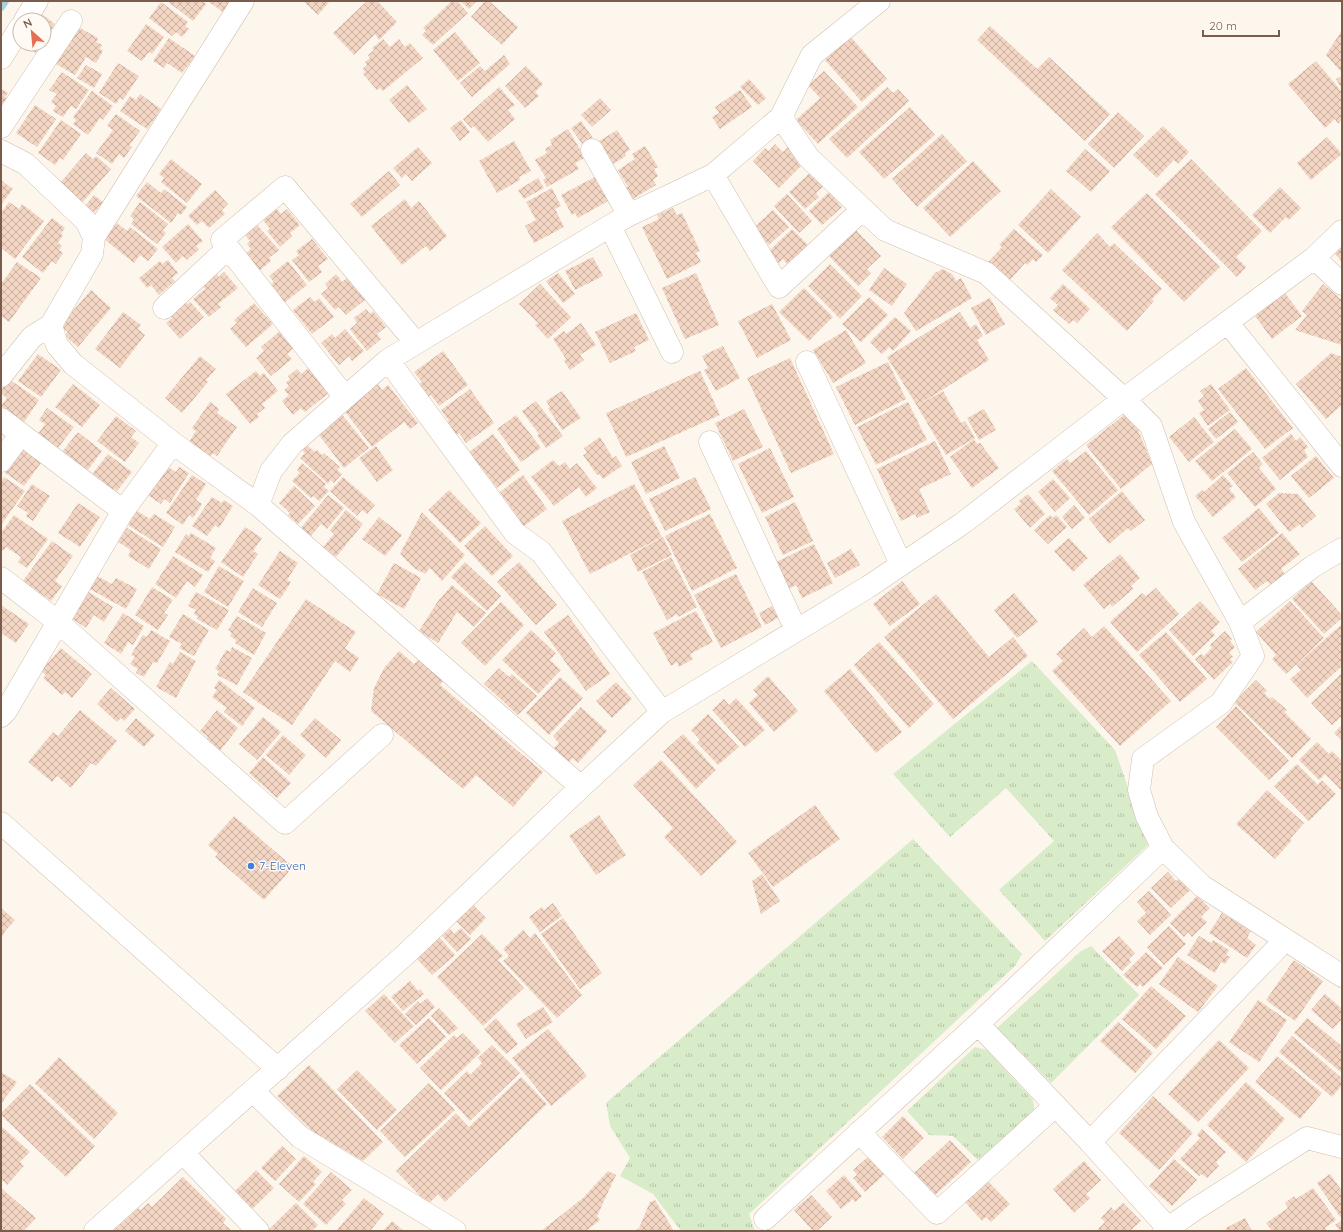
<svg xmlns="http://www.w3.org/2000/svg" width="1343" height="1232" viewBox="0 0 1343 1232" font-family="Quicksand,sans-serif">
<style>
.grass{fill:url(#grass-tufts)}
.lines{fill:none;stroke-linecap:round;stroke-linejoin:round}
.stream{stroke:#a5d3da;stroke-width:8}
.building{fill:url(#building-cross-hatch)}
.minor-casing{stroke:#d1beb0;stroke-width:23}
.minor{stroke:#fff;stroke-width:22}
.shop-dot{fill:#3f7fe0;stroke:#fffaf3;stroke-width:1.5}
.labels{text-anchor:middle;stroke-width:3;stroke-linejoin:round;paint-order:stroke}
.shop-label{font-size:12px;fill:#366cbe;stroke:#fffaf3;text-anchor:start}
</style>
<defs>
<pattern id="grass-tufts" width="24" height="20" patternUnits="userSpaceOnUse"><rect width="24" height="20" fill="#d8ecc9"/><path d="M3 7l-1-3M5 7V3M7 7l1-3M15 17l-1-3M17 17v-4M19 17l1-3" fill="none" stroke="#b4c2a5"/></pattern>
<pattern id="building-cross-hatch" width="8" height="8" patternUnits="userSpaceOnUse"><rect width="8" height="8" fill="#f3d5c3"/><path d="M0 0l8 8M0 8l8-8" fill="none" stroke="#cab0a1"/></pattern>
</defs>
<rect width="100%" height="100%" fill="#fdf6ec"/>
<path class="grass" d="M1032,661L1115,750L1148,845L1045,941L999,890L1054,841L1006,788L950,837L893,774Z
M913,839L1022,954L1015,966L749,1214L755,1231H681L653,1194L620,1176L630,1158L610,1126L606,1103Z
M1091,946L1139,995L1051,1083L997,1028L1081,951Z
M975,1047L987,1050L1033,1100L1035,1114L978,1160L953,1136L929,1135L907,1111Z"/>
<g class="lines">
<path class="stream" d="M1,7L5,1"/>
</g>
<path class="building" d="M167,1H202L206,4L193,21Z
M208,1H231L224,13Z
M303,1H330L318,15Z
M367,1H377L397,22L379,40L375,34L354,55L333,33Z
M452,1H457L468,13L433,45L422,35L426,31L423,28Z
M460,1H477L469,9Z
M485,1H489L518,27L502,45L471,17Z
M161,2L188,22L185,26L189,29L182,37L176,32L172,36L149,18Z
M39,12L55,24L48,34L51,37L44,43V20H33Z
M146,24L164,37L152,54L149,52L142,61L127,51Z
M990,26L1037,69L1049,57L1110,114L1085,141L977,40Z
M78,27L98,38L96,42L102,45L100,49L103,51L96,63L86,57L75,75L56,64Z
M1342,30V73L1326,55Z
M455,32L480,63L458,81L433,50Z
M851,37L887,79L862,102L825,60Z
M169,38L195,56L182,73L167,63L164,68L153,61Z
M383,39L390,47L399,39L405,47L410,43L423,58L383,91L380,88L377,90L363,74L365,72L363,69L367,65L365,62L370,58L368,55L374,50L372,48Z
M25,44H42L35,53L24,45Z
M504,55L510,64L472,97L460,83L480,66L485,71Z
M1316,61L1342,92V120L1338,124L1335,119L1325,128L1288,84Z
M118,63L139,76L123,100L120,98L116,104L99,93Z
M86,65L102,74L94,88L77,78Z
M526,66L543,84L535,92L539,96L525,108L505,86Z
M824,71L858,107L818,144L796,120L820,98L808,85Z
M62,72L89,90L76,109L71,106L63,117L53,111L56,106L51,102L57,94L49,90Z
M1342,76V89L1336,79Z
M749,79L766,98L758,105L740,87Z
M407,85L427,109L409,123L389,100Z
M499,87L515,105L508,110L515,119L488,142L474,126L471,128L463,119Z
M887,87L893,93L898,89L909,101L847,158L829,139Z
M1,89L8,93L5,97L9,99L1,107Z
M740,90L752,107L720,129L712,117L719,113L715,107Z
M92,91L113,106L103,120L100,118L88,135L73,124L76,120L73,117Z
M140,94L161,109L147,129L120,111L130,96L136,100Z
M600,98L611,110L592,127L581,115Z
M35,105L56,119L37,147L16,133Z
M910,107L935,135L884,179L859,152Z
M1118,112L1144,136L1114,168L1088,144Z
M116,114L140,131L129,146L132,147L124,158L119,154L112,164L96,153L113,130L107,126Z
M61,120L81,134L63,160L60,158L55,165L38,153Z
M461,120L470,132L460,141L450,128Z
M581,121L593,138L583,145L571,128Z
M1163,126L1189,152L1178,164L1174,160L1157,178L1133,155Z
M568,129L585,158L575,163L579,169L547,187L543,180L546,178L535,160L547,153L545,149L552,145L550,140Z
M617,130L630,150L625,153L626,156L610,166L596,143Z
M942,134L967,161L917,207L892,179Z
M1327,137L1342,154L1311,180L1297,163Z
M514,141L531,171L519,177L520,180L497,193L479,161Z
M775,144L783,152L788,147L804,163L779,188L753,161L765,148L769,151Z
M645,146L658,167L654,169L658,176L653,180L656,185L631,200L625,189L628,187L618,170L635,159L632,154Z
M418,147L432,163L412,181L406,174L402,178L393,168Z
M1085,149L1110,171L1091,192L1066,171Z
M86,153L93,159L96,156L111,169L82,203L59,184Z
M171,159L202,184L187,203L161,182L164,178L159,174Z
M1191,159L1262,231L1236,257L1246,267L1237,277L1155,194Z
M973,161L1001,191L950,237L923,208Z
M389,171L400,185L362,217L350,204Z
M812,171L825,185L816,193L819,197L805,209L789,192Z
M595,177L608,201L578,218L575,213L572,215L561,195Z
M538,178L544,188L524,199L518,190Z
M1,180L13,189L1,205Z
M147,182L161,193L164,189L187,207L181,215L178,213L171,223L136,196Z
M1280,187L1301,208L1289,220L1286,217L1270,233L1252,215Z
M552,188L561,206L555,209L564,227L534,243L525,226L536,220L526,202Z
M1051,189L1081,217L1048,253L1018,225Z
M215,190L228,204L222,210L225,214L209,228L202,221L197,225L188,216Z
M829,192L842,207L822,225L809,211Z
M1147,193L1220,267L1184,302L1111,227Z
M787,194L812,221L799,233L774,206Z
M94,195L103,202L92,215L83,208Z
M405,199L411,208L419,201L447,236L430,251L426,246L402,265L371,226Z
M9,202L19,209L22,204L44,221L15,259L1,248V213Z
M140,202L168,224L163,230L166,233L157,244L131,224L134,219L130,216Z
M276,208L281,214L287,209L300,225L290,233L292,236L280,247L267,231L270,229L263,220Z
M673,208L677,215L682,213L700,251L696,253L701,262L667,279L642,227L659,219L657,215Z
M773,210L789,227L769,245L753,228Z
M52,218L65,228L61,234L63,235L58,243L62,246L59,250L63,253L56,264L52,261L43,273L22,257Z
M117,223L127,231L130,227L158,249L148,261L140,255L134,263L104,239Z
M188,224L203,241L196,246L199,249L187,260L183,256L176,263L162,247Z
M257,225L279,250L269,258L271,261L258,272L244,255L251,249L247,244L250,241L245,235Z
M792,229L808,245L788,265L783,259L778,264L771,257L773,255L769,251Z
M855,229L881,256L867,269L871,273L858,286L828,255Z
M1014,229L1043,255L1036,262L1033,259L1027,265L1025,263L1009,281L988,262L1002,247L999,245Z
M1097,233L1110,247L1114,243L1162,289L1152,299L1154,301L1127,331L1062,270Z
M312,239L328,259L318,266L322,272L309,282L292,260L299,255L296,251Z
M1342,241V262L1332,250Z
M593,257L603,276L575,290L565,271Z
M168,260L178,273L172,278L175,281L159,295L151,285L147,288L139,278L160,261L162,264Z
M288,261L307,285L284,303L270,286L274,282L269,276Z
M17,262L41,278L9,322L1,316V284Z
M830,264L862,296L840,319L808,286Z
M884,268L907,284L892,306L869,290Z
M943,269L953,275L956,281L961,278L972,298L916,331L904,313L935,273Z
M224,272L238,288L218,304L221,307L209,317L193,299L205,289L202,285L216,273L219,277Z
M558,273L575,294L563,303L546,281Z
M696,273L719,325L685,339L662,288Z
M336,274L342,282L348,277L366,299L346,315L339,307L335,310L321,294L328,288L325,284Z
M540,284L571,317L548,339L535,325L538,323L519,304Z
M1063,284L1090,309L1077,323L1073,320L1069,324L1053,310L1058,305L1050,298Z
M1323,284L1342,300V345L1295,330L1307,315L1302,311Z
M804,288L833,317L809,341L779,312Z
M91,290L111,308L78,347L65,336L68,332L60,326Z
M1285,293L1302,316L1272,339L1255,316Z
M310,297L315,302L319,298L334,317L312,334L293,310Z
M869,297L888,315L861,342L842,324Z
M990,298L1005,324L986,335L971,308Z
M185,302L187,304L190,302L204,317L180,339L166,323L172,318L169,313Z
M254,303L273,324L246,347L230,329L237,323L234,320Z
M772,304L791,340L757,358L738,321Z
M366,309L370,314L373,311L386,327L377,334L381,339L367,351L350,329L357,323L354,318Z
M123,312L141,325L138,329L145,335L120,368L95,349Z
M960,312L970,328L976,324L983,336L977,340L989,360L917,406L887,357Z
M636,313L649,340L634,347L636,351L610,363L595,332Z
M895,317L911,331L893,351L889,347L882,354L870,342Z
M581,323L596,345L580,355L584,360L570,370L564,361L566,359L553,339L564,331L566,334Z
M345,329L364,351L352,361L349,356L339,365L321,343L332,334L335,338Z
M846,330L866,363L833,383L813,350Z
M280,331L294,348L287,354L292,359L271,376L256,358L264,351L261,347Z
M723,346L740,378L716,391L704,370L708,368L702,356Z
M443,351L468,385L439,406L431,395L427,398L418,385L422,382L414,372Z
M1331,353L1342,357V405L1326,419L1296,384Z
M38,354L61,370L41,397L18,381Z
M200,356L216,369L206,380L208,382L182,413L165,398Z
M790,358L834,454L791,473L747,378Z
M888,362L906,399L855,425L836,387Z
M310,367L330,392L305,412L301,408L293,415L282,401L289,395L284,390L289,386L286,382L290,379L288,376L297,369L301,374Z
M1246,368L1293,428L1265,449L1218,389Z
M256,371L260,376L264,373L278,391L262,404L265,408L257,414L259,417L250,424L226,394Z
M700,371L720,415L626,457L606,413Z
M9,379L39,400L24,422L1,406L7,398L1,393V391Z
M377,383L382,390L388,385L418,423L410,429L404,422L372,447L343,409Z
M73,384L100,405L82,427L55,407Z
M1211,384L1230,410L1208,426L1199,413L1204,410L1198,401L1204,396L1200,391Z
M470,389L494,423L466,443L459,433L455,436L446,423L449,421L441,410Z
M562,391L581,418L562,430L548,408L550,407L546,401Z
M943,391L961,423L965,421L975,438L946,455L917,406Z
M536,401L563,436L546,448L537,435L539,434L522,411Z
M210,402L219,409L217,413L237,427L217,456L213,453L210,457L189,442L196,431L192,428Z
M908,402L927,440L876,465L857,427Z
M47,408L74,427L58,448L38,434L45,424L39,420Z
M744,409L763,447L733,461L715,423Z
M984,409L996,430L979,440L967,418Z
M340,412L369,448L344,468L316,431Z
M1230,412L1238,422L1216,439L1208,429Z
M516,415L541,448L521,462L497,429Z
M1124,415L1138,430L1152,464L1121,489L1086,445Z
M116,416L136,431L131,437L139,443L125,462L97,441Z
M1194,417L1214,442L1189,462L1169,437Z
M1235,429L1252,449L1212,481L1195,461Z
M78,432L102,451L87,471L62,452Z
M493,434L520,470L497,488L469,452Z
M1291,434L1296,441L1300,437L1308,447L1304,450L1308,457L1280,480L1262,458Z
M600,437L613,458L616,456L622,466L603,479L599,474L597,475L583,455L587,453L584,448Z
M974,439L977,444L980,443L999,468L972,488L950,457Z
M935,441L951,474L919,489L930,512L917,518L915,514L901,521L877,469Z
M307,445L315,452L317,450L322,455L324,453L340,467L337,470L342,474L334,483L330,480L328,484L300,458L305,453L302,450Z
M376,446L393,470L377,482L359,458Z
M664,446L680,478L646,494L631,462Z
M770,448L794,497L762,513L738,464Z
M22,449L41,463L24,486L1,470Z
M1086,451L1118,490L1089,515L1052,471L1067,459L1070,463Z
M1253,452L1263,464L1259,468L1276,489L1255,507L1227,473Z
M108,454L132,472L117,491L114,489L112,492L89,478Z
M1316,456L1334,478L1309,498L1291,476Z
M553,460L559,466L565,462L570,469L577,463L597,488L586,497L579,487L554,506L531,477Z
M302,463L326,484L324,487L329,491L319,501L313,496L311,498L292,481L300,473L297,470Z
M165,465L176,472L179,467L189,473L170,503L164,499L161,504L146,494Z
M192,475L206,484L196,500L202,504L193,518L189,515L183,525L166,513Z
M523,475L547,509L524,526L500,492Z
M1223,475L1233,486L1229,489L1236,497L1213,517L1195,496L1202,490L1204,492Z
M4,477L25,491L1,525V481Z
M343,477L375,505L367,514L362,510L357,516L330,491Z
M695,477L711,509L665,531L649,499Z
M1053,479L1070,498L1055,512L1038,492Z
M32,484L50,496L33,521L26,516L28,513L17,506Z
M634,484L662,537L590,574L562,521Z
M294,486L315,506L298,524L288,515L290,513L279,503Z
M449,490L481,523L460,543L428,510Z
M1122,491L1145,520L1131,531L1128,528L1109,544L1089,519Z
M1279,493L1298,494L1316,516L1302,528L1300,524L1289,532L1266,504Z
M1028,494L1045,514L1030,528L1014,509L1021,504L1019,501Z
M328,495L344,508L327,529L321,524L311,536L301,528Z
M212,497L222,503L224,500L233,506L219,528L215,525L207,536L192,526Z
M795,502L813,541L783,555L765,517Z
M78,503L100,517L80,547L58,533Z
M1074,505L1085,518L1072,529L1062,517Z
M1259,508L1279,533L1242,562L1222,538Z
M346,510L363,524L336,557L323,547L334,534L330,530Z
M137,511L150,519L154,514L175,527L163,547L128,525Z
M422,512L465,555L442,581L430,568L425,574L414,568L400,554Z
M710,514L737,568L692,591L665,536Z
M14,515L48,539L27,568L18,562L21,557L6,547L3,551L1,549V533Z
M1050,515L1053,518L1056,515L1067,527L1048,544L1034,530Z
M379,517L402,535L385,556L362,539Z
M485,526L513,556L492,576L464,546Z
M245,527L262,538L253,551L258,554L243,577L221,562Z
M127,528L161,549L149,569L128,556L131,550L118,542Z
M191,533L216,548L210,558L215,561L208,572L175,552L186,534L189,536Z
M1282,533L1300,554L1281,569L1285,574L1271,585L1267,581L1255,590L1238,569Z
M663,537L672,555L638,572L630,555Z
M1069,538L1088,558L1073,572L1054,551Z
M52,541L73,556L55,581L62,586L51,601L23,581Z
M814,544L833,583L802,598L796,585L789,589L776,562Z
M851,549L860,565L835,578L827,563Z
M280,551L298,563L287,580L291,582L280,599L258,585Z
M1120,554L1140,578L1131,586L1133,589L1112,607L1110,604L1104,609L1083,585Z
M173,556L203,575L195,587L187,581L176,598L155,584Z
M671,557L697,607L678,617L677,614L667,620L642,572Z
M465,562L501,596L487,611L451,577Z
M519,562L557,605L536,625L497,582Z
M394,563L421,578L404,609L377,594Z
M219,566L244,581L228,607L204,592Z
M736,574L762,627L721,648L694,595Z
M95,575L112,584L116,578L137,589L126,609L88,588Z
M902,581L920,604L890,626L873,604Z
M1311,581L1342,615V618L1324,634L1292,599Z
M452,585L486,613L474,627L457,612L438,643L419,631L438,601Z
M152,587L173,600L164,613L168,615L158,630L135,615Z
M253,588L277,603L262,627L238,612Z
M1156,588L1179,614L1137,652L1110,622L1142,593L1146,596Z
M87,591L113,607L104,622L94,615L86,628L71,618Z
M196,592L229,610L217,630L197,619L198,617L194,614L196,610L188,606Z
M1014,593L1038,622L1017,638L994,610Z
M936,594L989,657L1013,637L1028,656L953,719L884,637Z
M306,599L356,632L345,648L359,658L350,672L335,661L292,725L243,692Z
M1200,601L1220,622L1211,631L1215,635L1193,656L1169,630Z
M1290,601L1324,638L1286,674L1272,659L1276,655L1256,632Z
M501,602L524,625L485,666L461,643Z
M1,605L29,624L16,643L1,633Z
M772,606L778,618L765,625L759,613Z
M696,611L713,642L690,654L693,659L679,667L677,662L671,666L653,633Z
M123,613L144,626L133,645L128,642L121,654L104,643Z
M183,614L209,630L194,656L179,648L182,644L169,637Z
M568,615L610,674L586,691L544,632Z
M237,616L266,633L254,655L235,643L236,640L230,636L232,633L228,630Z
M1342,624V666L1307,698L1290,679L1301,670L1296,665Z
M1104,626L1171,701L1120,746L1052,671L1063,661L1056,654L1084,628L1092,637Z
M151,630L170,641L157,663L153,662L144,677L136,673L138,669L130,664L135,657L131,655L143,635L147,637Z
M531,630L556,653L550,660L561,670L538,694L502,660Z
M1225,631L1232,639L1230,641L1235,647L1229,653L1233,657L1230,659L1233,662L1214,680L1195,659L1201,654L1204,656L1212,648L1210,645Z
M1166,632L1207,679L1180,702L1139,655Z
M879,642L934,704L909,728L854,665Z
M232,647L252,658L237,685L217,675L219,671L215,669L226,650L230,652Z
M61,648L92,674L72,698L65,692L62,695L43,678L46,675L41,671Z
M399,651L414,664L419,659L444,680L440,685L543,772L513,807L476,775L463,789L371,711L374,688L384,668Z
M180,652L196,661L176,698L156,687L170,662L173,664Z
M499,668L509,677L512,674L537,696L518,715L484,684Z
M850,669L902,732L876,753L824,691Z
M1342,673V716L1332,725L1311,703Z
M768,676L798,711L774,732L749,703L758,695L753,690Z
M560,677L583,698L549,735L526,713Z
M219,680L255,708L242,726L224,712L227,708L212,697L217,690L214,688Z
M1256,680L1267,691L1264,693L1270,699L1272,697L1287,710L1284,712L1311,739L1292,758L1234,702Z
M616,682L632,699L612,718L596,701Z
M111,688L135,709L124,721L121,718L117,722L97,704Z
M736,698L765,730L745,747L712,710L724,699L729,705Z
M1236,706L1289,761L1269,780L1216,727Z
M581,707L607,731L578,763L573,758L568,763L553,749L559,743L553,736Z
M80,710L117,741L96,766L91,763L71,788L57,776L52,782L28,762L53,732L58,736Z
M217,710L238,728L219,752L205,741L208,737L200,731Z
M708,714L739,747L718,765L697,743L700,740L691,730Z
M263,717L281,732L257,760L239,744Z
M136,718L155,735L144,747L125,731Z
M315,718L341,740L326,758L300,735Z
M1342,725V741L1334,733Z
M683,734L716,770L696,789L663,752Z
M283,735L306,755L289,775L266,755Z
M1317,742L1329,754L1332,751L1342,761V789L1341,790L1325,774L1319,780L1299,760Z
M263,757L291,783L277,798L249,773Z
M661,760L737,842L701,876L664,837L673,828L633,785Z
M1297,764L1318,785L1322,780L1336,794L1309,821L1274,786Z
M1267,790L1304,823L1290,839L1292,840L1275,859L1236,824Z
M815,805L840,839L773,887L748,853Z
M599,815L626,855L596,875L569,836Z
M234,816L293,867L264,900L215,857L218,854L208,845Z
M1168,872L1176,881L1180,878L1191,889L1171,908L1151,888Z
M762,874L780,901L761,914L752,881Z
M1149,891L1171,915L1150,935L1137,921L1146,913L1137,902Z
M1197,896L1210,908L1201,917L1207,922L1192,937L1188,932L1184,937L1170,923Z
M553,903L562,916L540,932L529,917L542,907L544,910Z
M473,905L486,918L470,935L456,921Z
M1,908L15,920L5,931L1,939Z
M1222,913L1251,931L1247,938L1256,945L1247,958L1209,933Z
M563,918L602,973L580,989L541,934Z
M1169,926L1186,944L1164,965L1147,947Z
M461,928L471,939L457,952L442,936L450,929L454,934Z
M523,930L530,938L535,933L582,995L557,1018L503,961L509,956L503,949Z
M482,934L503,956L498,960L524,988L483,1026L437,977Z
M1119,936L1135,953L1129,959L1131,962L1122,971L1102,951Z
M1199,936L1211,943L1213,940L1229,950L1226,955L1230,957L1225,964L1221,962L1215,973L1187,955Z
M439,937L455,955L432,975L416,958Z
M1146,952L1163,968L1143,987L1140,984L1137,987L1123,975Z
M1178,957L1218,986L1198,1012L1159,984Z
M1294,960L1323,981L1295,1021L1266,1000Z
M410,981L418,991L420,989L424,994L403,1011L391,997Z
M1151,986L1186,1016L1156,1049L1122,1019Z
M384,994L414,1026L395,1043L365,1011Z
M1325,994L1342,1009V1019L1333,1029L1311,1010Z
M427,998L435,1007L416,1025L405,1014L418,1001L420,1004Z
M1258,1000L1287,1020L1259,1062L1229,1042Z
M543,1007L553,1022L526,1039L516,1024Z
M439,1008L458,1028L449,1035L431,1016Z
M429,1018L446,1037L417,1064L399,1045Z
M496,1018L518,1044L506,1054L484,1029Z
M1307,1018L1342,1046V1073L1294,1033Z
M1118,1022L1153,1053L1135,1073L1100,1041Z
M548,1029L587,1076L551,1106L512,1058Z
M463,1033L481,1052L441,1090L420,1068L454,1035L457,1038Z
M1292,1036L1342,1078V1085L1332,1097L1279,1052Z
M1219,1040L1249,1068L1198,1122L1168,1094Z
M492,1045L520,1073L470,1121L444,1093L467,1071L470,1075L482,1063L478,1058Z
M1277,1056L1322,1093L1300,1119L1255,1082Z
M59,1057L118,1113L94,1139L35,1083Z
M309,1065L383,1142L363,1161L312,1131L277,1096Z
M357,1070L397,1110L377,1130L337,1089Z
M1,1072L17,1082L1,1104Z
M521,1077L547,1104L445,1202L438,1194L428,1204L396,1171L456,1113L469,1127Z
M1246,1082L1285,1119L1246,1162L1207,1125Z
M429,1083L455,1110L405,1157L380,1131Z
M30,1084L95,1146L66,1177L1,1115V1113Z
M1153,1096L1193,1133L1159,1170L1119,1133Z
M903,1116L924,1138L903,1159L882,1137Z
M1,1126L30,1152L20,1162L24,1166L7,1185L1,1179Z
M1202,1129L1226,1152L1216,1162L1219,1166L1207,1178L1202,1174L1199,1176L1180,1159L1200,1138L1197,1135Z
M950,1140L971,1162L933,1197L913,1174Z
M282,1146L296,1159L275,1181L261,1168Z
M304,1156L322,1172L313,1182L316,1184L299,1202L279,1184Z
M869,1156L885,1174L865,1192L853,1178L857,1175L853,1170Z
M1174,1159L1197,1180L1172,1206L1149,1186Z
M1084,1161L1101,1180L1086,1194L1090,1198L1074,1213L1053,1189Z
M256,1170L274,1188L250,1211L233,1193Z
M608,1171L616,1175L597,1216L600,1220L586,1231H541L583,1198Z
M331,1172L352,1190L342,1200L346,1204L326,1225L303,1204Z
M1330,1174L1342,1191V1216L1340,1217L1317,1183Z
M844,1175L862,1196L855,1202L853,1199L841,1209L826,1191Z
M183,1177L226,1219L223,1223L232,1231H113L138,1208L141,1210L148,1203L152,1207Z
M987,1180L1010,1204L991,1222L986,1217L982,1221L964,1201Z
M1,1188L36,1218L24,1231H1Z
M1313,1188L1336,1220L1325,1228L1327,1231H1272L1266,1223L1288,1208L1285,1203L1294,1196L1296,1199Z
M811,1195L832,1217L817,1231H813L794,1210Z
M364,1198L384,1214L370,1231H336Z
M655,1200L674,1231H634L639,1228L650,1202Z
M296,1203L318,1225L312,1231H267Z
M1123,1203L1141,1221L1130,1231H1100L1098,1229L1105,1222L1101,1218L1111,1207L1114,1211Z
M1245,1218L1252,1231H1227L1226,1228Z
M1342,1220V1231H1340L1335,1225Z
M392,1221L404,1231H383Z"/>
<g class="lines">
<g class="minor-casing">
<path id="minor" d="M25,20L37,1
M1,58L20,28
M781,117L808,157L885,230L986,273L1124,399L1151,426L1184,522L1240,622L1253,656L1221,703L1143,759L1139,790L1147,817L1163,848L1202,886L1342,976
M1,127L71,21
M592,150L629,215
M1,151L26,164L86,221L94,237L92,254L51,325L57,345L73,364L173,443L258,505L581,787
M713,175L779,287L863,209
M610,226L672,352
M94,237L243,1
M1314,258L1342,284
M164,308L228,248
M1228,323L1342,466
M388,360L515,533L541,552L662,712
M807,362L901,564
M1,376L32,337L51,325
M345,397L222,240L285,187L416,343
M1,419L123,511
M710,442L796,630
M1,461L21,434
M258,505L271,471L292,444L388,360L610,226L629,215L713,175L781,117L812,55L879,1
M1,578L58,622L285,823L382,735
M1240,622L1312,567L1342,549
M1,716L6,711L123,511L173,443
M1,823L278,1069
M978,1024L1090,1142L1168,1228
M253,1091L300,1137L455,1231
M859,1132L937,1213L1055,1106
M1090,1142L1285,940
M183,1153L258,1231
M765,1219L978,1024L1163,848
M95,1231L406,954L581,787L662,712L868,587L963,523L1124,399L1314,258L1342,231
M1164,1231L1194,1210L1307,1138L1342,1147"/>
</g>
<use href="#minor" class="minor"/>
</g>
<circle class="shop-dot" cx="251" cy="866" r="4"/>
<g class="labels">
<g class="shop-label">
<text x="259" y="870">7-Eleven</text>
</g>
</g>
<rect width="1343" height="1232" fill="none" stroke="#7a5c4d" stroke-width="4"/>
<g transform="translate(32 32) rotate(333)"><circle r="19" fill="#fffaf3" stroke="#cabbb1"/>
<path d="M0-3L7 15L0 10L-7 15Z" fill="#e76f51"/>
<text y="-6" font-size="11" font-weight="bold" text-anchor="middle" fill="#7a5c4d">N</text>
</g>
<path d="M1203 30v6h76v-6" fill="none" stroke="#7a5c4d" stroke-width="2"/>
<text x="1209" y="30" font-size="12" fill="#7a5c4d" stroke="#fffaf3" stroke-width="3" paint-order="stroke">20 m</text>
</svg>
